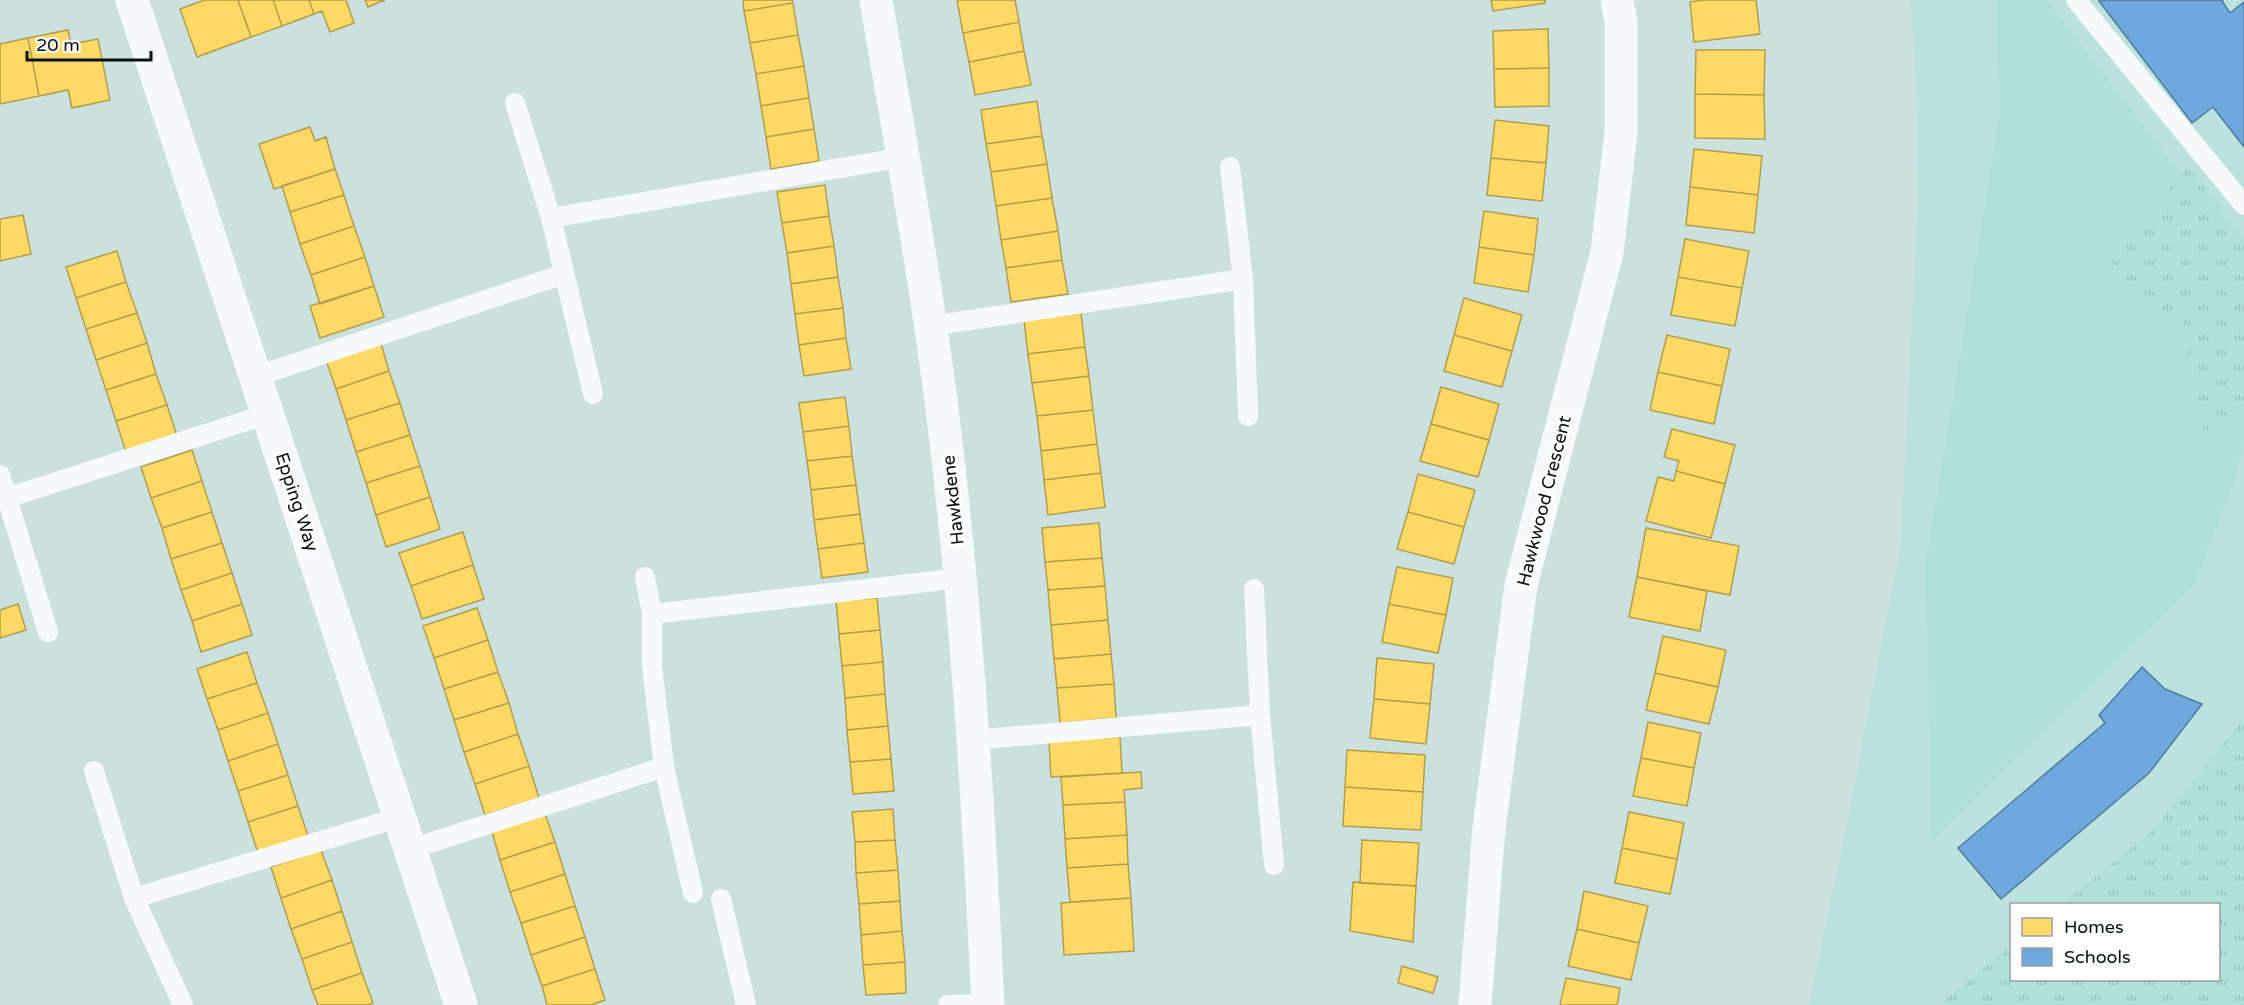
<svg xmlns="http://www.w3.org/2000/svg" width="2244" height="1005" viewBox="0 0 2244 1005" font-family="'Varela Round',sans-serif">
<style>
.built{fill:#bbe2dd}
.grass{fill:#b0e2dc}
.park{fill:url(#park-tufts)}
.homes{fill:#ffd966;stroke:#b39d4c;stroke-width:1.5}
.schools{fill:#6fa8dc;stroke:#4f7b9f;stroke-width:1.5}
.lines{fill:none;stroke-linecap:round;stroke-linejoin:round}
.lane{stroke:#f7fafa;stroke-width:20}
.street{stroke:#f7fafa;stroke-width:33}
.labels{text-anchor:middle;stroke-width:6;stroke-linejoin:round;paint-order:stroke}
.street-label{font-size:18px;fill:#031110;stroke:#fff}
</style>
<defs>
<pattern id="park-tufts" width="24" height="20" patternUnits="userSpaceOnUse" patternTransform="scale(1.5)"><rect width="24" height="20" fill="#b0e2dc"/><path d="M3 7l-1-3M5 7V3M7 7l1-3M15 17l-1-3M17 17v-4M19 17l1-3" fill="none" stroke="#96c1bc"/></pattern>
</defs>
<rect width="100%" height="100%" fill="#cae1de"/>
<path class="built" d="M1911,0H2244V718L2152,831L2062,904H2012L2011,946L1939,1005H1809L1843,844L1901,544L1918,202L1917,95Z"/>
<path class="grass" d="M1997,0H2047L2244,257V446L2233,485L2194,585L1931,841L1926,563L2000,112Z"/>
<path class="park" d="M2189,166L2244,239V421L2204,433L2181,314L2155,316L2109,258Z
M2244,718V1005H1939L2011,946L2012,980H2218V904H2062L2152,831Z"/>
<path class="homes" d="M205,0H238L251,37L197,57L180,9Z
M238,0H273L282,26L251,37Z
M273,0H309L314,14L282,26Z
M309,0H346L354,23L330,32L322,11L314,14Z
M365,0H385L368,7Z
M743,0H792L793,3L744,11Z
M957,0H1015L1019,22L963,33Z
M1491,0H1545V3L1493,11Z
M1704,0H1756L1760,34L1694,42L1690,2Z
M793,3L798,35L750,43L744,11Z
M1019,22L1024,51L969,62L963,33Z
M1548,29L1549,68L1494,69L1493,31Z
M68,30L71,44L98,39L110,100L72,108L68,90L39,96L28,38Z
M798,35L804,66L756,74L750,43Z
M28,38L39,96L0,104V44Z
M1696,50H1765L1764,95L1695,94Z
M1024,51L1031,85L975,95L969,62Z
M804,66L809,98L761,106L756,74Z
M1549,68V106L1495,107L1494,69Z
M1695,94L1764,95L1765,139L1695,138Z
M809,98L814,129L766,137L761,106Z
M1037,101L1042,136L986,144L981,110Z
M1495,120L1549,126L1546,163L1491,158Z
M310,127L315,141L326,137L335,169L274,189L259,144Z
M814,129L819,161L771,169L766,137Z
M1042,136L1047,164L991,172L986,144Z
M1694,149L1762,156L1758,195L1690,187Z
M1491,158L1546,163L1542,201L1487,195Z
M1047,164L1052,198L996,206L991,172Z
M335,169L344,195L290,212L282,186Z
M825,185L829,216L782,223L777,192Z
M1690,187L1758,195L1754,233L1686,225Z
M344,195L354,226L300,244L290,212Z
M1052,198L1058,231L1001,240L996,206Z
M1484,211L1538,219L1534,255L1479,247Z
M23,215L31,254L0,261V219Z
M829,216L834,246L787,253L782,223Z
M354,226L365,257L311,275L300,244Z
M1058,231L1062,260L1006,268L1001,240Z
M1685,239L1749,251L1742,288L1678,277Z
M834,246L838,277L791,284L787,253Z
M1479,247L1534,255L1528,292L1474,283Z
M117,251L126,282L76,298L66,267Z
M365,257L374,286L320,304L311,275Z
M1062,260L1068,294L1011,302L1006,268Z
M838,277L843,308L795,314L791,284Z
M1678,277L1742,288L1735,326L1671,315Z
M126,282L137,313L86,329L76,298Z
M374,286L384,317L320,338L310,306Z
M1464,298L1522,315L1512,351L1454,335Z
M843,308L846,338L799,345L795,314Z
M137,313L147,343L96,360L86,329Z
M1081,313L1085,347L1028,354L1024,320Z
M1454,335L1512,351L1502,387L1444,371Z
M1667,335L1730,349L1722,386L1658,372Z
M846,338L851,369L804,376L799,345Z
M380,340L389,371L336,389L325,357Z
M147,343L156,374L106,390L96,360Z
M1085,347L1089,376L1032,383L1028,354Z
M389,371L400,403L346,420L336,389Z
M1658,372L1722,386L1714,424L1650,410Z
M156,374L167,405L116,421L106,390Z
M1089,376L1093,410L1037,416L1032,383Z
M1441,387L1499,404L1489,440L1431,424Z
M845,397L849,426L803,432L799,403Z
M400,403L410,435L356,452L346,420Z
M167,405L177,436L126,452L116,421Z
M1093,410L1097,444L1041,451L1037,416Z
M1431,424L1489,440L1478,477L1420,461Z
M849,426L852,456L807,461L803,432Z
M1672,429L1735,445L1725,484L1676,471L1679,461L1664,457Z
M410,435L420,466L366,483L356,452Z
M1097,444L1101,473L1044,480L1041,451Z
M192,450L202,481L151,498L141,467Z
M852,456L856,485L811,490L807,461Z
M420,466L430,497L376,515L366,483Z
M1676,471L1725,484L1711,538L1646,521L1658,477L1674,481Z
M1101,473L1105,507L1048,515L1044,480Z
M1418,474L1475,490L1464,527L1408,512Z
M202,481L212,512L162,528L151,498Z
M856,485L860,514L814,520L811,490Z
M430,497L440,529L386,547L376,515Z
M212,512L222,543L171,559L162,528Z
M1408,512L1464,527L1454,564L1397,549Z
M860,514L864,543L818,549L814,520Z
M1099,523L1102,558L1045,562L1042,528Z
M1646,528L1739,546L1730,595L1637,577Z
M463,532L473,565L411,586L399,553Z
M222,543L232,573L181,590L171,559Z
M864,543L868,572L822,578L818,549Z
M1102,558L1105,586L1048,590L1045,562Z
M473,565L484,599L422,619L411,586Z
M1397,567L1453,578L1446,615L1389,604Z
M232,573L242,604L192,621L181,590Z
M1637,577L1707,591L1700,631L1629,617Z
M1105,586L1108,620L1051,625L1048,590Z
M877,598L880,630L839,634L836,601Z
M18,604L26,630L0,638V610Z
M242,604L252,635L201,652L192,621Z
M1389,604L1446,615L1438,653L1382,642Z
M477,608L488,640L434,658L423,626Z
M1108,620L1111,654L1054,659L1051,625Z
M880,630L883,662L842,666L839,634Z
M1663,636L1726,650L1718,687L1655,673Z
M488,640L498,672L444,689L434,658Z
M247,652L257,683L207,699L197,669Z
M1111,654L1114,684L1057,688L1054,659Z
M1377,658L1434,664L1430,704L1374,699Z
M883,662L885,694L845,698L842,666Z
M498,672L509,703L454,720L444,689Z
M1655,673L1718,687L1709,724L1646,710Z
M257,683L268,713L218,730L207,699Z
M1114,684L1116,718L1060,723L1057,688Z
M885,694L888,726L847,730L845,698Z
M1374,699L1430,704L1426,744L1370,738Z
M509,703L518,734L464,752L454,720Z
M268,713L278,744L228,761L218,730Z
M1648,722L1701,733L1694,768L1641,758Z
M888,726L891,759L850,762L847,730Z
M518,734L529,766L475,784L464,752Z
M1120,737L1122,773L1051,777L1049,741Z
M278,744L288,775L238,791L228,761Z
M1347,750L1425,755L1423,792L1345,787Z
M1641,758L1694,768L1687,806L1633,796Z
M891,759L894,791L853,794L850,762Z
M529,766L539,798L485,815L475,784Z
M1141,772L1142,788L1124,790L1125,802L1063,805L1061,777Z
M288,775L298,806L248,822L238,791Z
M1345,787L1423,792L1421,830L1343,826Z
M1125,802L1127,835L1065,839L1063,805Z
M298,806L308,836L258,853L248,822Z
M893,809L895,840L855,842L852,812Z
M544,811L555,842L500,860L491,828Z
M1629,812L1684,823L1677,859L1622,848Z
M1127,835L1128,864L1067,868L1065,839Z
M895,840L898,870L856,873L855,842Z
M1362,840L1419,843L1416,886L1360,883Z
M555,842L565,874L510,892L500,860Z
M1622,848L1677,859L1670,894L1615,883Z
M321,850L332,880L281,898L271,867Z
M1128,864L1131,898L1070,902L1067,868Z
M898,870L900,901L859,904L856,873Z
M565,874L575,906L521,923L510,892Z
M332,880L342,911L291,929L281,898Z
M1353,882L1416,886L1413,942L1350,931Z
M1584,891L1648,906L1639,943L1577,929Z
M1131,898L1134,951L1064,955L1061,903Z
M900,901L902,931L861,935L859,904Z
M575,906L585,937L531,955L521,923Z
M342,911L352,942L302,959L291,929Z
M1577,929L1639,943L1631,980L1568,966Z
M902,931L905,962L863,965L861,935Z
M585,937L595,969L542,986L531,955Z
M352,942L362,973L312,990L302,959Z
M905,962L906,993L866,995L863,965Z
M1402,966L1438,977L1433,993L1398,983Z
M595,969L605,1000L591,1005H547L542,986Z
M362,973L373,1003L368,1005H318L312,990Z
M1566,978L1620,988L1617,1005H1560Z"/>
<path class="schools" d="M2100,0H2223L2222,1L2230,13L2244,2V147L2213,107L2192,123L2099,1Z
M2142,667L2165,689L2202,704L2149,773L2001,899L1958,848L2105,723L2099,715Z"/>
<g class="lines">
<path class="lane" d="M2076,0L2244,205
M515,103L551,218L593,394
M1230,167L1243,279L1248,416
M551,218L904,157
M930,326L1243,279
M254,377L564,274
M0,475L48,632
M7,498L268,414
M645,577L652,614V666L664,767L693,893
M1254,589L1260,715L1274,865
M652,614L961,578
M973,740L1260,715
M94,771L134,898L183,1005
M411,849L664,767
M134,898L400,817
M721,899L746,1005
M948,1005L988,1004"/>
<path class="street" d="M132,0L461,1005
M876,0C901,147 929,294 946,442C968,629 979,817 988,1005
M1475,1005L1489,828L1521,585L1607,252L1621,133V22L1617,0"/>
</g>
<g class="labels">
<g class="street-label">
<text transform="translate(953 500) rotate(-96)" y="6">Hawkdene</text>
<text transform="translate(1544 501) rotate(-76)" y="6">Hawkwood Crescent</text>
<text transform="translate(297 502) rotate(72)" y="6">Epping Way</text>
</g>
</g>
<rect x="2010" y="903" width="210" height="78" fill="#ffffff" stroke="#9aa09f" stroke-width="1.5"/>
<rect x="2022" y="918" width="30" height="18" fill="#ffd966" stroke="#9aa09f" stroke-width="1.5"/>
<text x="2064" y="933" font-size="18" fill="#031110">Homes</text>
<rect x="2022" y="948" width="30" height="18" fill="#6fa8dc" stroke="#9aa09f" stroke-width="1.5"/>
<text x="2064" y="963" font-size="18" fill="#031110">Schools</text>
<path d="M27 51v9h124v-9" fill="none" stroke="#031110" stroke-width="3"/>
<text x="36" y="51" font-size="18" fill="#031110" stroke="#ffffff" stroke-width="4.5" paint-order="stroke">20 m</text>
</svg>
